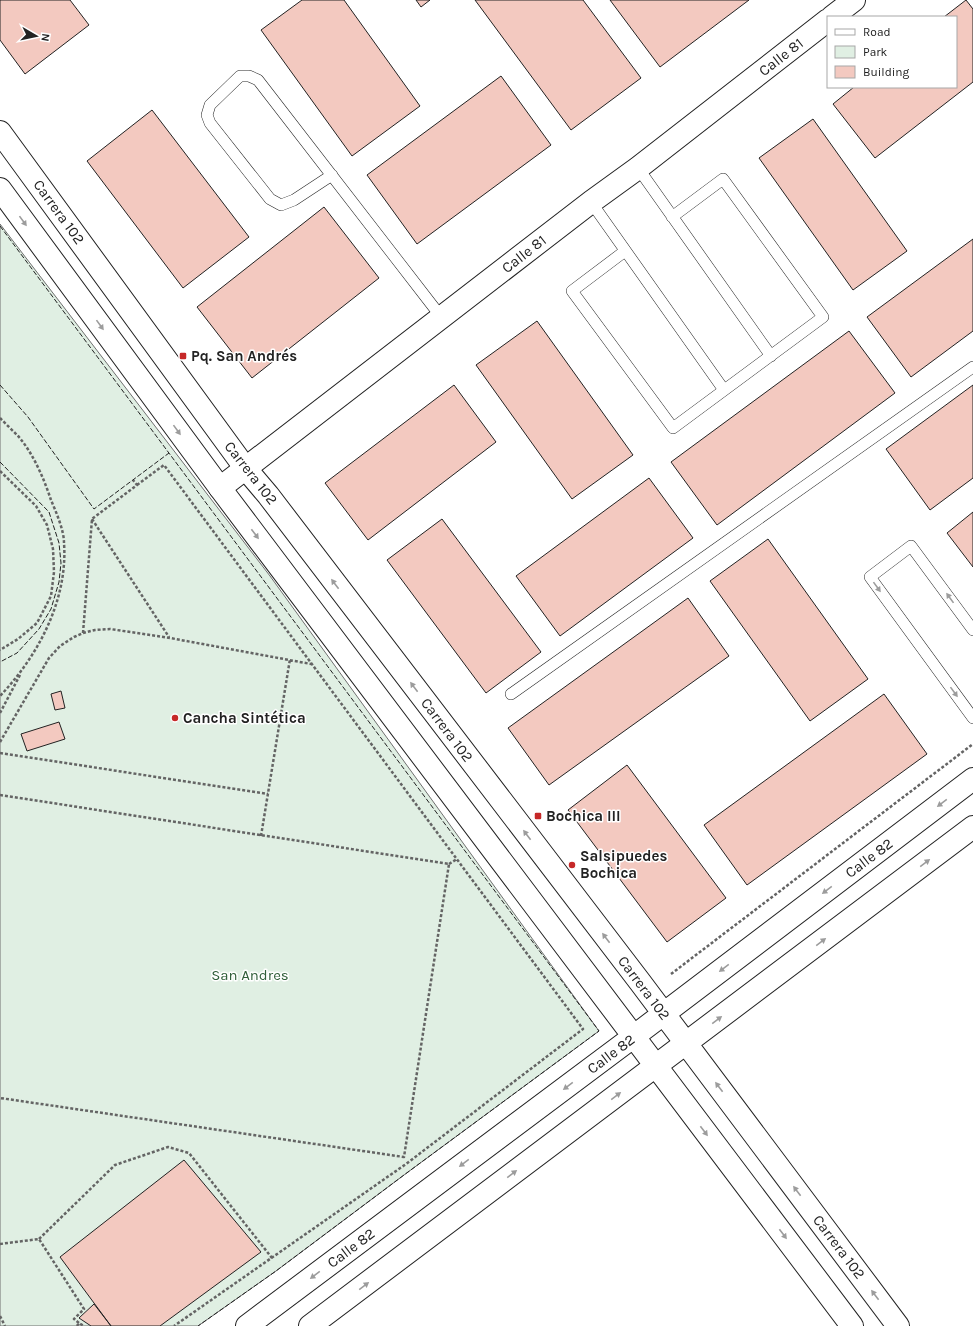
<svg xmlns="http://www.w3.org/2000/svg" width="973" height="1326" viewBox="0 0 973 1326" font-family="Karla,sans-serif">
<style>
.green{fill:#e0efe3;stroke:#6f6f6f}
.building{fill:#f3c9c0;stroke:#222}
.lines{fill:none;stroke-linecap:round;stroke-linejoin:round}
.service-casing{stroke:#222;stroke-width:12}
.minor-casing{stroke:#222;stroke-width:24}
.tertiary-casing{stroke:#222;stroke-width:24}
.path{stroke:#646464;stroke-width:2.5;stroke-dasharray:3 2;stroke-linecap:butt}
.service{stroke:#fff;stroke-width:11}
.minor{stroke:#fff;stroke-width:22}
.tertiary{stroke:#fff;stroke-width:22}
.fence{stroke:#222;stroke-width:1;stroke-dasharray:5 2;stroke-linecap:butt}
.oneway{fill:#9c9c9c}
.poi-dot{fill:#c62828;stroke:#fff;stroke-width:1.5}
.labels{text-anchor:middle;stroke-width:3;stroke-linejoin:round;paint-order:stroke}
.street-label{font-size:15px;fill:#222;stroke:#fff}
.poi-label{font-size:15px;font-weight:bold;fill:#222;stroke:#fff;text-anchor:start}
.park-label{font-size:15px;fill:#2f5e38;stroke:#fff}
</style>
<rect width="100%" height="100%" fill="#fff"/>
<path class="green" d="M0,224L270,576L599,1031L404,1175L276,1271L198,1326H0Z"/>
<path class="building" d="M0,0H70L89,25L25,74L0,40Z
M302,0H344L420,106L352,156L261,30Z
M416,0H430L421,7Z
M475,0H583L641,78L571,130Z
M610,0H749L660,67Z
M966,0L973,9V82L875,158L833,104L854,87H956V17H944Z
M501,76L551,145L417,244L367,175Z
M152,110L249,237L183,288L87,161Z
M813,119L907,251L853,290L759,158Z
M324,207L379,278L252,378L197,307Z
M973,239V331L911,377L867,317Z
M537,321L633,455L572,499L476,365Z
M849,331L895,393L717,525L671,462Z
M454,385L496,442L368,540L325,483Z
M973,385V478L930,510L886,449Z
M649,478L693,538L560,636L516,576Z
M973,512V567L947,533Z
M442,519L541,652L486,693L387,560Z
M768,539L868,679L810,721L710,581Z
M688,598L729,656L549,785L508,728Z
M61,691L65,708L55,710L51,694Z
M884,694L927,754L747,885L704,825Z
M59,722L65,739L27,751L21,734Z
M627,765L726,898L667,942L568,810Z
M184,1160L261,1252L160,1326H111L60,1257Z
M94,1304L111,1326H91L79,1318Z"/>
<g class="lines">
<g class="service-casing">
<path id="service" d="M638,168L771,356
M332,175L294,200L281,205L270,199L210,123L207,115L210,105L240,76H249L258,80C319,159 380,238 442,318
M591,202L724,390
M625,251L572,291L673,428L823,317L723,179L672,217
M973,630L911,546L870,577L973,718
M511,694L973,367"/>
</g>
<g class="minor-casing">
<path id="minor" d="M832,17L854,0
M220,488L591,202L638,168L828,20"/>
</g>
<g class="tertiary-casing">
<path id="tertiary" d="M0,132L246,469L268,495L640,982L898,1326
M0,189L220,488L852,1326
M247,1326L633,1037L973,779
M310,1326L973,827"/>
</g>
<path class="path" d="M0,418C6,424 13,431 19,437C34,455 44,479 51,500C56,512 64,530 64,543C68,600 38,656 0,696
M0,471L36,506L47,525L53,549L54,572L51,596L37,623L18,639L0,650
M137,485L164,465L583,1029L406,1164L174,1326
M92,519L169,637
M83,633L92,519L137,485L133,480
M0,713L20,675
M0,742L49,658L60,646L74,637L83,633L95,630L110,629L170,638L311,664
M0,753L268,794
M0,795L449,864L404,1157L0,1098
M261,836L290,659
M449,864L457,859
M671,974L973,744
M39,1239L115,1165L168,1147L189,1153L272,1258
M0,1244L39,1239L84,1309L74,1319L79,1323
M0,1316L5,1326
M77,1326L79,1323L84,1326"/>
<use href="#service" class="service"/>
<use href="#minor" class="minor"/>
<use href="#tertiary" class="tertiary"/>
<path class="fence" d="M0,226L599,1031L404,1175L276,1271L198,1326
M0,385L28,417L94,509L169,453
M0,462L49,512L59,543L61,563L59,582L51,609L39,629L17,653L0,662"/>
</g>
<defs><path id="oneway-solid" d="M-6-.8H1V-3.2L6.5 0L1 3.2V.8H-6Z"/></defs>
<g class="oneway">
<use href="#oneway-solid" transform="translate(23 221) rotate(54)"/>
<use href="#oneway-solid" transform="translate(100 325) rotate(54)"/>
<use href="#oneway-solid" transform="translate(177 430) rotate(54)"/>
<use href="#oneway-solid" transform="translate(255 534) rotate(53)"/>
<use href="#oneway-solid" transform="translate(335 584) rotate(-127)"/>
<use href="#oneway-solid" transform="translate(877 587) rotate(54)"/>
<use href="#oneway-solid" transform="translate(950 598) rotate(-126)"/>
<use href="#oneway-solid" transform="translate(414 687) rotate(-127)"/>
<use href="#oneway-solid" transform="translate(954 692) rotate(54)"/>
<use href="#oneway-solid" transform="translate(942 803) rotate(143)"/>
<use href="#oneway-solid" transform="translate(527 835) rotate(-127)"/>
<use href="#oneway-solid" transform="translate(925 863) rotate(-37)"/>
<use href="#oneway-solid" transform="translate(827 890) rotate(143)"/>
<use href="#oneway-solid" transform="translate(606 938) rotate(-127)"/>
<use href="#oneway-solid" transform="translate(821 942) rotate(-37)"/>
<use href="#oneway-solid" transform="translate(724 968) rotate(143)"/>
<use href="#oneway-solid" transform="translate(717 1020) rotate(-37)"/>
<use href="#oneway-solid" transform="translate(568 1086) rotate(143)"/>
<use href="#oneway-solid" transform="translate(719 1087) rotate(-127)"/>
<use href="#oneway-solid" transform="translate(616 1096) rotate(-37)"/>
<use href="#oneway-solid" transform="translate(704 1131) rotate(53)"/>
<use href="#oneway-solid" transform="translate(464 1163) rotate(143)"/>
<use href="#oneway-solid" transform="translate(512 1174) rotate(-37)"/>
<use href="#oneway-solid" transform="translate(797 1191) rotate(-127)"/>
<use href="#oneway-solid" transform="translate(783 1234) rotate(53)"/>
<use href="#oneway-solid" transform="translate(315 1275) rotate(143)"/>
<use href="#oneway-solid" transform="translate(364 1286) rotate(-37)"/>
<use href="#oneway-solid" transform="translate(875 1295) rotate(-127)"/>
</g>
<g class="poi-dot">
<rect x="179" y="352" width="8" height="8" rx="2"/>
<circle cx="175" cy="718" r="4"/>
<rect x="534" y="812" width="8" height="8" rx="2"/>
<circle cx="572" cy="865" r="4"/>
</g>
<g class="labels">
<g class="street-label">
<text transform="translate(781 57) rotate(-38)" y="5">Calle 81</text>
<text transform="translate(59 212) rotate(54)" y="5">Carrera 102</text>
<text transform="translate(524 254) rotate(-38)" y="5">Calle 81</text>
<text transform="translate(251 473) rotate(52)" y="5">Carrera 102</text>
<text transform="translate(447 730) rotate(53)" y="5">Carrera 102</text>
<text transform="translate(869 858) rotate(-37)" y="5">Calle 82</text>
<text transform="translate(644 988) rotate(53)" y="5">Carrera 102</text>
<text transform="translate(611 1054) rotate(-37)" y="5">Calle 82</text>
<text transform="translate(839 1247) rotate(53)" y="5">Carrera 102</text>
<text transform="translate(351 1248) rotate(-37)" y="5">Calle 82</text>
</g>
<g class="poi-label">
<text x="191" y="361">Pq. San Andrés</text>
<text x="183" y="723">Cancha Sintética</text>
<text x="546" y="821">Bochica III</text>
<text x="580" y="861">Salsipuedes<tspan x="580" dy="17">Bochica</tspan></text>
</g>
<g class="park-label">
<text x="250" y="980">San Andres</text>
</g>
</g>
<rect x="827" y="16" width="130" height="72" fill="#ffffff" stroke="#a7a7a7"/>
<rect x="835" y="29" width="20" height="6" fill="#ffffff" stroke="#a7a7a7"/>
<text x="863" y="36" font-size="12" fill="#222222">Road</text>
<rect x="835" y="46" width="20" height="12" fill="#e0efe3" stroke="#a7a7a7"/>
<text x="863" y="56" font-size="12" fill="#222222">Park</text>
<rect x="835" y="66" width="20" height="12" fill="#f3c9c0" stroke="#a7a7a7"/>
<text x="863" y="76" font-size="12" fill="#222222">Building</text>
<g transform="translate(36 36) rotate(99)" stroke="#ffffff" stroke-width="3" paint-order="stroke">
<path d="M0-3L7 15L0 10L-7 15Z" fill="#222222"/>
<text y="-6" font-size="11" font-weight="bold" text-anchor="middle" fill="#222222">N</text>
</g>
</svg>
